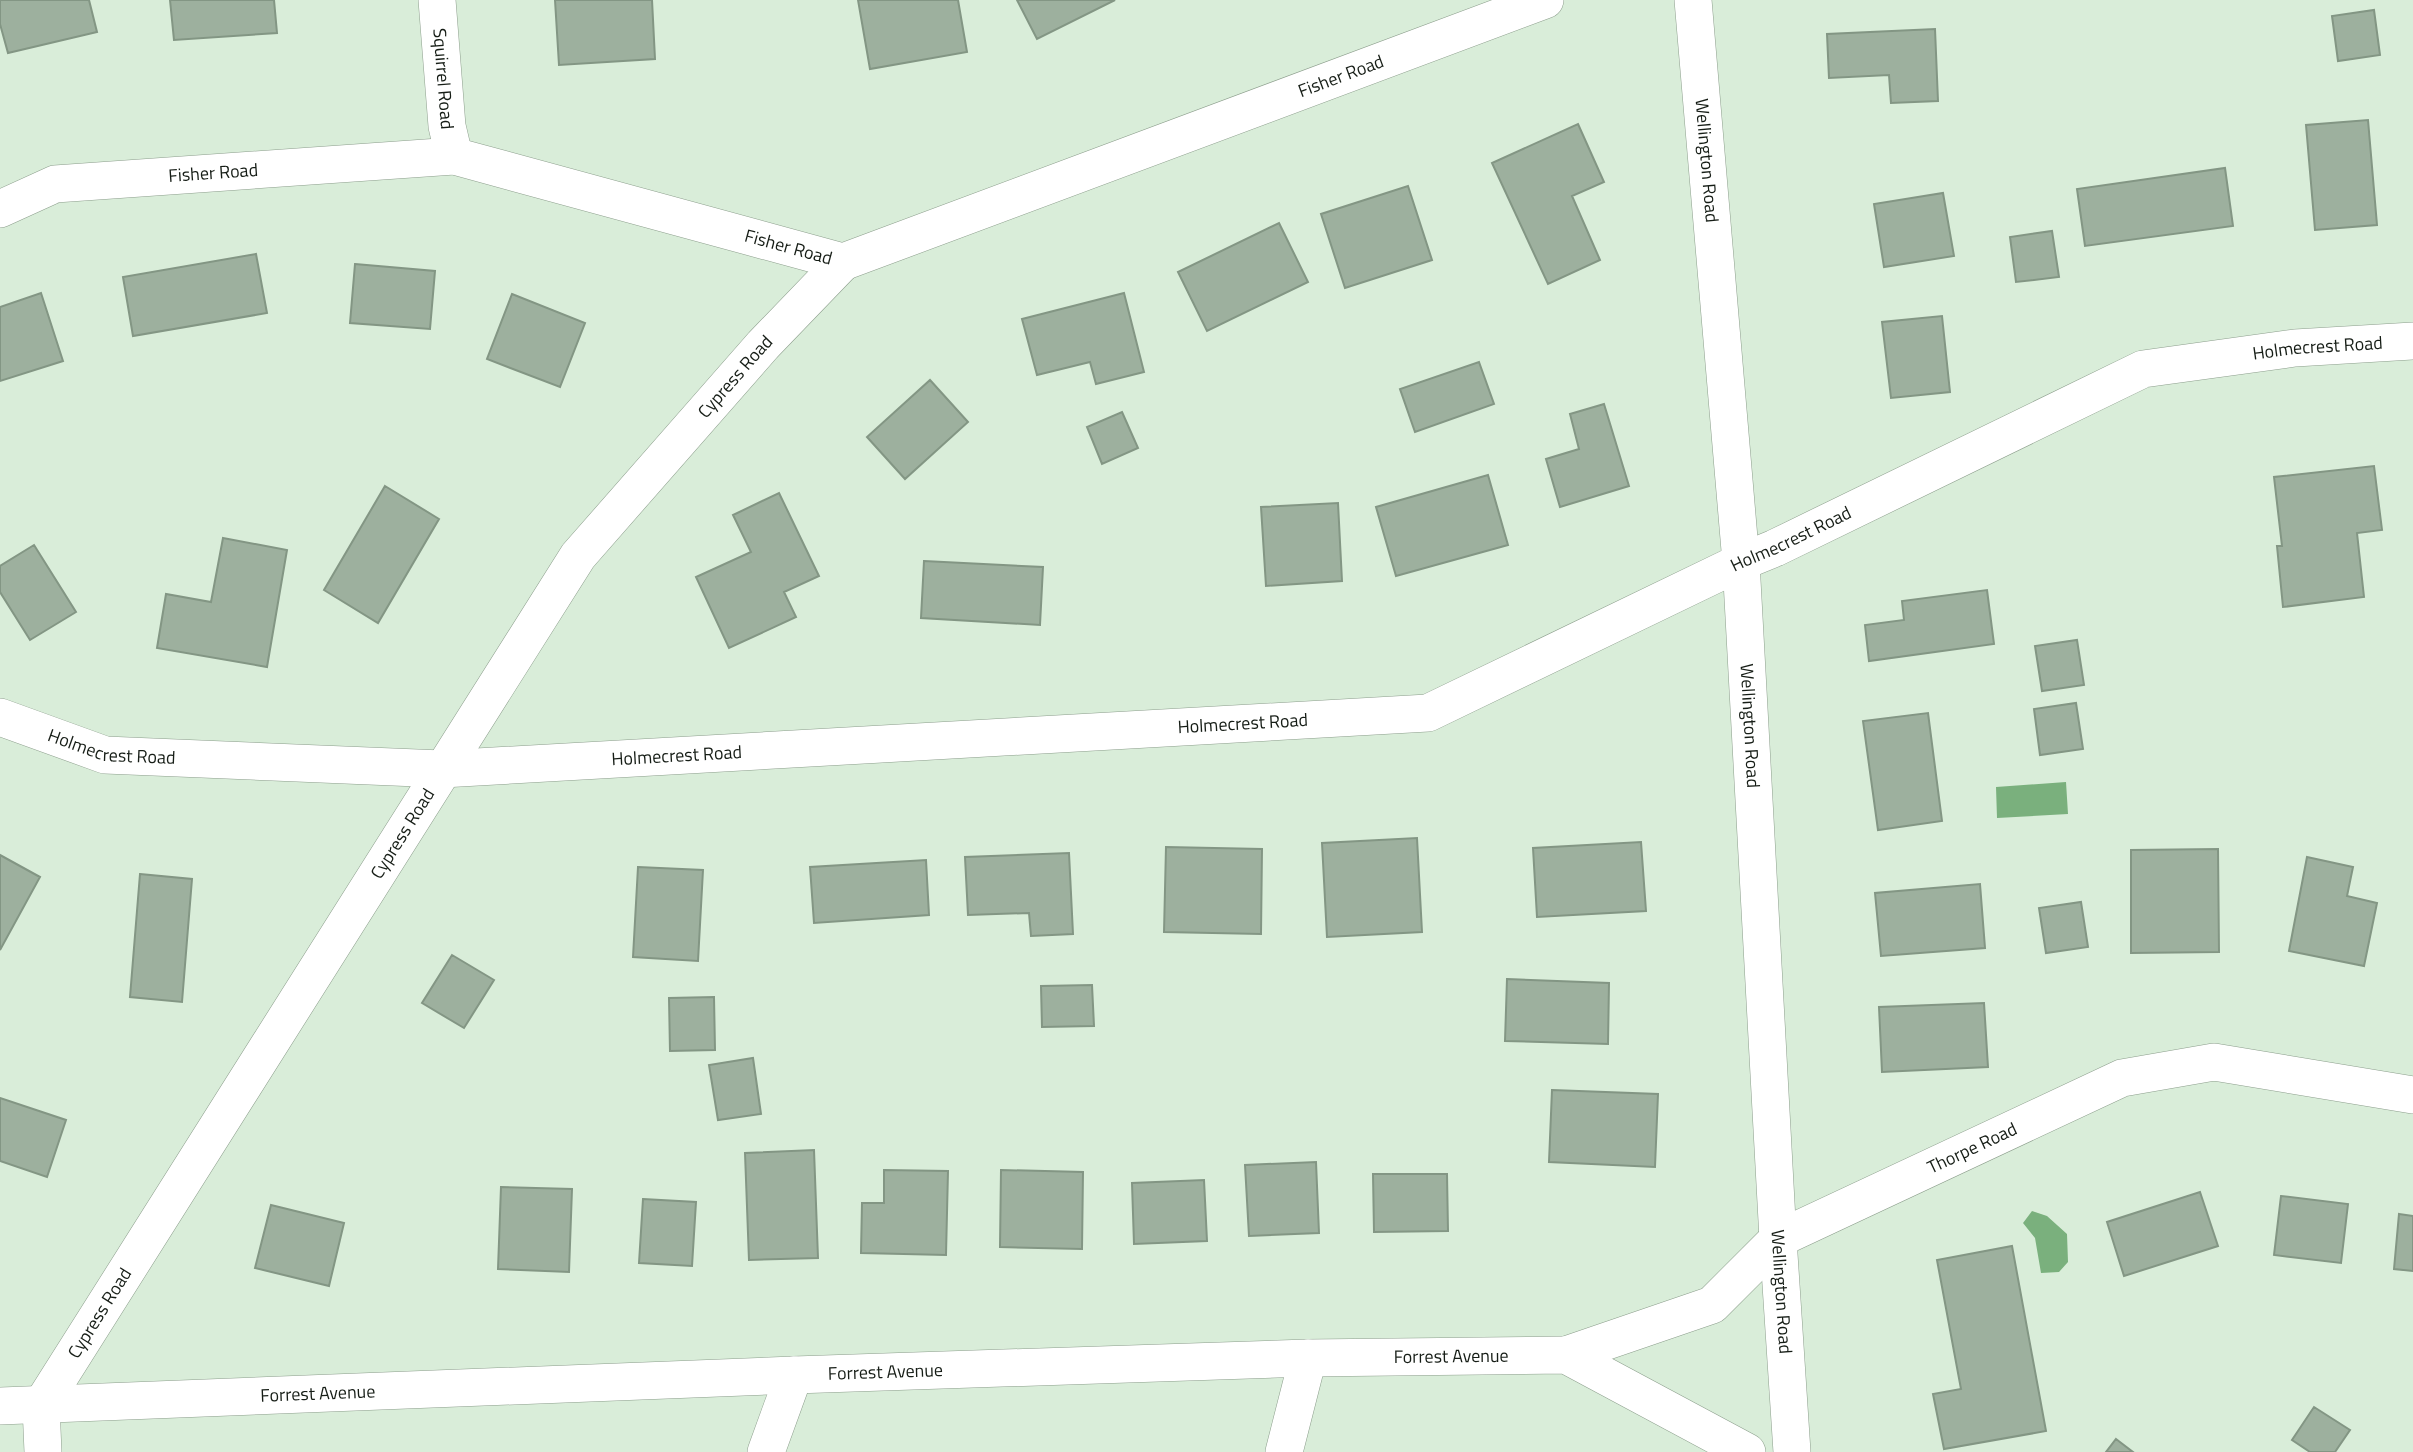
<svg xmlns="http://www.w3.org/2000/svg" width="2413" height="1452" viewBox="0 0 2413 1452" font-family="'Titillium Web',sans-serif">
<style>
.water{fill:#7ab07d}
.building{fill:#9db09e;stroke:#839684;stroke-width:2}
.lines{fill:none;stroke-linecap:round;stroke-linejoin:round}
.minor-casing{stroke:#8c9e8c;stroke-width:38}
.minor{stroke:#fff;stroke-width:37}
.labels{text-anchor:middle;stroke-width:6;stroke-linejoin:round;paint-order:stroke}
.street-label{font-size:18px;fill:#161d16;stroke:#e6fae7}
</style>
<rect width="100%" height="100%" fill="#d9edd9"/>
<path class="water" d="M2066,782L2068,814L1997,818L1996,787Z
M2032,1211L2047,1216L2067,1234L2068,1262L2059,1272L2041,1273L2035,1238L2023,1223Z"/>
<path class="building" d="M0,0H89L97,32L8,53L0,24Z
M170,0H274L277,33L174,40Z
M555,0H652L655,59L559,65Z
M858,0H958L967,52L870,69Z
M1017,0H1115L1037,39Z
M2374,10L2380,55L2338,61L2332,16Z
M1935,29L1938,101L1891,103L1889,75L1829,78L1827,34Z
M2368,120L2377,225L2315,230L2306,125Z
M1578,124L1604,182L1572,196L1600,260L1548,284L1492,163Z
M2225,168L2233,226L2085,246L2077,189Z
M1408,186L1432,260L1345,288L1321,214Z
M1943,193L1954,256L1884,267L1874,204Z
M1279,223L1308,282L1207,331L1178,272Z
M2052,231L2059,277L2016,282L2010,237Z
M256,254L267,313L133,336L123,277Z
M355,264L435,271L430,329L350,323Z
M41,293L63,361L0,381V307Z
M1124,293L1144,372L1096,384L1090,362L1037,375L1022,319Z
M512,294L585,323L560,387L487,359Z
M1942,316L1950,392L1891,398L1882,322Z
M1479,362L1494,404L1415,432L1400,389Z
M930,380L968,422L905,479L867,437Z
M1604,404L1629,486L1560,507L1546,459L1579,449L1570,414Z
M1122,412L1138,448L1102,464L1087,427Z
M2374,466L2382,530L2357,533L2364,597L2283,607L2277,546H2282L2274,477Z
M1488,475L1508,545L1396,576L1376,507Z
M385,486L439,519L378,623L324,590Z
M779,493L819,576L784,592L796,617L729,648L696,577L751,552L733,515Z
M1338,503L1342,581L1266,586L1261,507Z
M223,538L287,550L267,667L157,648L166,594L211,602Z
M34,545L76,612L30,640L0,592V566Z
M924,561L1043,567L1040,625L921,618Z
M1987,590L1994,644L1869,661L1865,625L1904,620L1902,601Z
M2077,640L2084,685L2042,691L2035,646Z
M2076,703L2083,749L2040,755L2034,709Z
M1928,713L1942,821L1878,830L1863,721Z
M1417,838L1422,932L1327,937L1322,843Z
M1641,842L1646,911L1537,917L1533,848Z
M1166,847L1262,849L1261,934L1164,932Z
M2218,849L2219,952L2131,953V850Z
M1069,853L1073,934L1031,936L1029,913L968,915L965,857Z
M0,855L40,877L0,950Z
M2307,857L2353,867L2347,896L2377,903L2364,966L2289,951Z
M926,860L929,915L814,923L810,867Z
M638,867L703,870L698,961L633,957Z
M140,874L192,879L182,1002L130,997Z
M1980,884L1985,948L1881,956L1875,893Z
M2081,902L2088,947L2046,953L2039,908Z
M452,955L494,980L464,1028L422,1003Z
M1507,979L1609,983L1608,1044L1505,1041Z
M1092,985L1094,1026L1042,1027L1041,986Z
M714,997L715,1050L670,1051L669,998Z
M1984,1003L1988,1067L1882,1072L1879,1007Z
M753,1058L761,1114L718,1120L709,1065Z
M1552,1090L1658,1094L1655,1167L1549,1162Z
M0,1098L66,1120L47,1177L0,1161Z
M814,1150L818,1258L749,1260L745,1153Z
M1316,1162L1319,1233L1249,1236L1245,1165Z
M884,1170L948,1171L946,1255L861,1253L862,1203H884Z
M1001,1170L1083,1172L1082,1249L1000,1247Z
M1373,1174H1447L1448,1231L1374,1232Z
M1204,1180L1207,1241L1134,1244L1132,1183Z
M501,1187L572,1189L569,1272L498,1269Z
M2200,1192L2218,1246L2124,1276L2107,1222Z
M2281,1196L2348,1204L2341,1263L2274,1255Z
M643,1199L696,1202L692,1266L639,1263Z
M271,1205L344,1223L329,1286L255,1268Z
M2399,1214L2413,1216V1271L2394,1269Z
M2012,1246L2046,1431L1944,1449L1933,1394L1961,1389L1937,1260Z
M2314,1407L2350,1430L2335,1452H2310L2292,1440Z
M2116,1439L2133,1452H2106Z"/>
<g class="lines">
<g class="minor-casing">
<g id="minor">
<path id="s1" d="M437,0L447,126L454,156"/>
<path id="s2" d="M1693,0L1741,562L1778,1239L1792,1452"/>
<path id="s3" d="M0,209L55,184L454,156L843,262L1545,0"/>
<path id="s4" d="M0,717L105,755L442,769L1428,713L1741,562L1775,548L2143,369L2295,348L2413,341"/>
<path id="s5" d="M1566,1355L1712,1305L1778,1239L2122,1078L2214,1062L2413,1095"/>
<path id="s6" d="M0,1406L794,1375L1308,1358L1566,1355L1747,1452"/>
<path id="s7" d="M43,1452L41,1406L578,556L763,345L843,262"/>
<path d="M766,1452L794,1375"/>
<path d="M1284,1452L1308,1358"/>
</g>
</g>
<use href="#minor" class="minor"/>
</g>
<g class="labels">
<g class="street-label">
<text dy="6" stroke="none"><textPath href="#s3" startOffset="1395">Fisher Road</textPath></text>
<text dy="6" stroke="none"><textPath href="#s1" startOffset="79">Squirrel Road</textPath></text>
<text dy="6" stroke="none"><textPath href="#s2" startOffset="161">Wellington Road</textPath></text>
<text dy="6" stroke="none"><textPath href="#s3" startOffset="219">Fisher Road</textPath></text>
<text dy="6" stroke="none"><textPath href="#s3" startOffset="807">Fisher Road</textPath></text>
<text dy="6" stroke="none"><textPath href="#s4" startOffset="2406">Holmecrest Road</textPath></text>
<text dy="6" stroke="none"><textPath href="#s7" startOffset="1290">Cypress Road</textPath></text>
<text dy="6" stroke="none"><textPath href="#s4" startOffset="1839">Holmecrest Road</textPath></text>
<text dy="6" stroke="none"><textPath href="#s4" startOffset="1251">Holmecrest Road</textPath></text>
<text dy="6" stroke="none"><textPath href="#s2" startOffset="728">Wellington Road</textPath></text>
<text dy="6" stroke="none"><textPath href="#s4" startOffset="117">Holmecrest Road</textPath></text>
<text dy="6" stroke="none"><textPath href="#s4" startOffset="684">Holmecrest Road</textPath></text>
<text dy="6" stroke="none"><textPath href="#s7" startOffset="723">Cypress Road</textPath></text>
<text dy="6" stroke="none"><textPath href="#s5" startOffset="462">Thorpe Road</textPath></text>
<text dy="6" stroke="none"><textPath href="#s2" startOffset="1295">Wellington Road</textPath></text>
<text dy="6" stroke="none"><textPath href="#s7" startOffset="156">Cypress Road</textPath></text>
<text dy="6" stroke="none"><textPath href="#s6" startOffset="1452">Forrest Avenue</textPath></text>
<text dy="6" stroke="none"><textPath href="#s6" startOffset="886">Forrest Avenue</textPath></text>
<text dy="6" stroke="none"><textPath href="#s6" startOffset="318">Forrest Avenue</textPath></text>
</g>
</g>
</svg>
